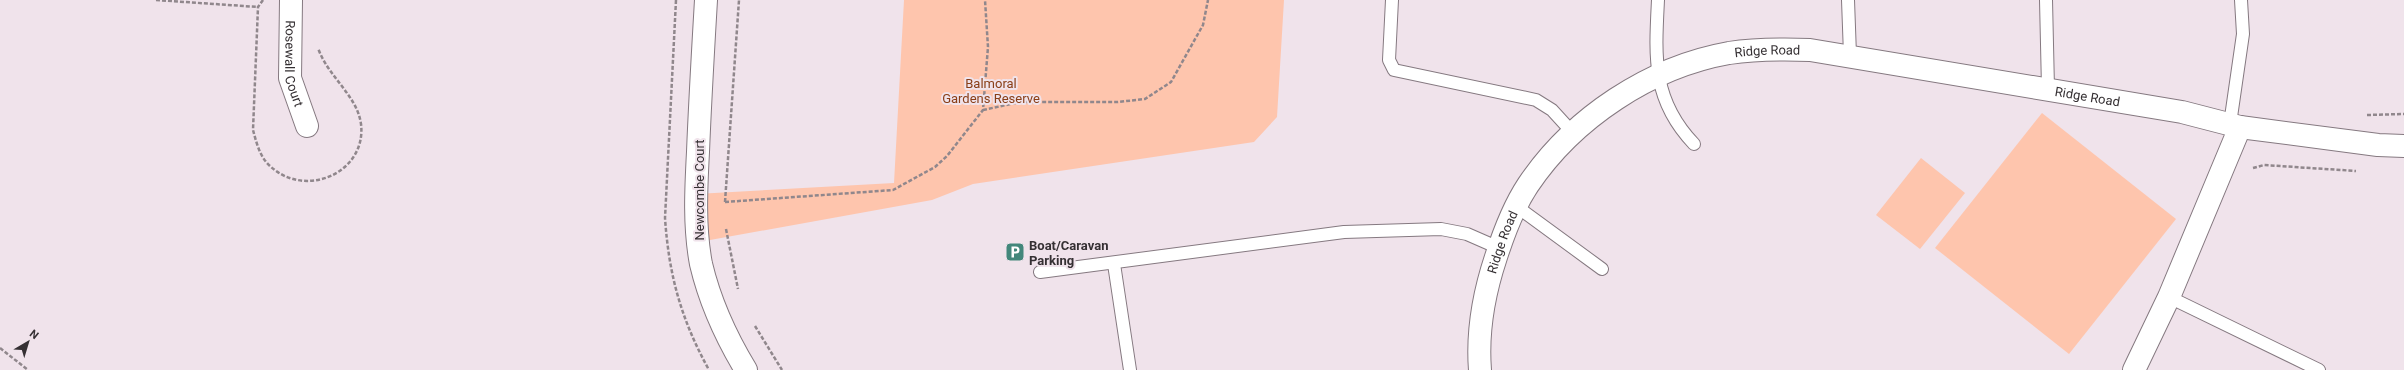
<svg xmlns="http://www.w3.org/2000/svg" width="2404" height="370" font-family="Roboto,sans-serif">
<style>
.green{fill:#fec5ad}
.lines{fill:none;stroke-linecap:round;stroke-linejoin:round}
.lane-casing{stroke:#857980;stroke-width:14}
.street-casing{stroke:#857980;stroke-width:24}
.path{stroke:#90878c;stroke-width:2.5;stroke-dasharray:4 2;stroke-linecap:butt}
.lane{stroke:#fff;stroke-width:12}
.street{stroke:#fff;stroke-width:22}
.labels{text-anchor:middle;stroke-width:4;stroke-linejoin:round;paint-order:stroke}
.street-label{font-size:13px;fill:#353033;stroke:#f0e3eb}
.park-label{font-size:13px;fill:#893e17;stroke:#f0e3eb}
.poi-label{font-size:13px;font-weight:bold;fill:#353033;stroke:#f0e3eb;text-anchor:start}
</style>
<rect width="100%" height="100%" fill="#f0e3eb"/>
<g class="green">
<path d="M904,0H1284L1277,117L1254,142L973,184L932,200L699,242L696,194L894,183Z"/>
<path d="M2042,113L2176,219L2069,354L1935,248Z"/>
<path d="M1921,158L1965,193L1920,249L1876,215Z"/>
</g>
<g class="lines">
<g class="lane-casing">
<g id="lane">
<path d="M1392,0L1389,60L1394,70L1536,100L1552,110L1573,133"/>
<path d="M1658,0C1655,58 1652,100 1694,144"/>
<path d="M1848,0L1850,55"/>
<path d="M2046,0L2048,88"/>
<path d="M2230,124L2243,34L2241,0"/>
<path d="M1516,206L1602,269"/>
<path d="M1114,264L1130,370"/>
<path d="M1040,272L1344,232L1441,229L1467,234L1499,248"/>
<path d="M2169,297L2319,370"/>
</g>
</g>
<g class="street-casing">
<g id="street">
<path id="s1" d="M291,0L290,78L307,126"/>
<path d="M706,0C703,51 700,101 698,152C696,189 694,227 701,264C710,302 726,337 746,370"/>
<path id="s2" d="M1480,370C1477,332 1484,293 1496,257C1504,232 1514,206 1528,185C1573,118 1650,67 1729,53C1756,49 1783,49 1810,50L2182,112L2240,127L2378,145L2404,146"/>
<path d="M2134,370L2169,297L2240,127"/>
</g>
</g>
<g class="path">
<path d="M156,0L258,7"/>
<path d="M263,0L258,7L253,130C256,141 259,154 267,163C302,201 367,174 361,124C357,95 328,77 318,48"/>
<path d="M676,0L665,218C669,276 681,319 709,370"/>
<path d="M983,110L1020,102H1118L1145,99L1171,82L1203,25L1208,0"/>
<path d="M2367,115L2404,114"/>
<path d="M2253,168L2264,165L2356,171"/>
<path d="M725,202L893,190L935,167L947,156L983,110L988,47L985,0"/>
<path d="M725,202L739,0"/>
<path d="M726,229L738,289"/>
<path d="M755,326L782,370"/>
<path d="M0,348L28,370"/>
</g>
<use href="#lane" class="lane"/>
<use href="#street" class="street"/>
</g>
<defs>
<g id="parking-square" transform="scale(1)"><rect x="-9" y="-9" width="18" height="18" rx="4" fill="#43877b" stroke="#f0e3eb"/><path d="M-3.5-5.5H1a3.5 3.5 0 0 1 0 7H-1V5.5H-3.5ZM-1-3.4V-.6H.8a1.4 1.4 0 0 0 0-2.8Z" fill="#fff"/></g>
</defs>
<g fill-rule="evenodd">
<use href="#parking-square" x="1015" y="252"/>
</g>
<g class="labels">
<g class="street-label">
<text dy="5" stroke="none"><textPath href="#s2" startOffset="479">Ridge Road</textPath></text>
<text dy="5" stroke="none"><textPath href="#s1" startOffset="64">Rosewall Court</textPath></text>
<text dy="5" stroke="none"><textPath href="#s2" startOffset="803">Ridge Road</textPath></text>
<text transform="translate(699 190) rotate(-90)" y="5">Newcombe Court</text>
<text dy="5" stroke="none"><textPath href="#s2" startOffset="131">Ridge Road</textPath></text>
</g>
<g class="park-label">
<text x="991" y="88">Balmoral<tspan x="991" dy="15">Gardens Reserve</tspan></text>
</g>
<g class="poi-label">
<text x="1029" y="250">Boat/Caravan<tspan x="1029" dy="15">Parking</tspan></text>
</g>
</g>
<g transform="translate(28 342) rotate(38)" stroke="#f0e3eb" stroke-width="3" paint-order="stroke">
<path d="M0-3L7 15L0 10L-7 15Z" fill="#353033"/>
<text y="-6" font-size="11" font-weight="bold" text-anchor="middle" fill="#353033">N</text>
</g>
</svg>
